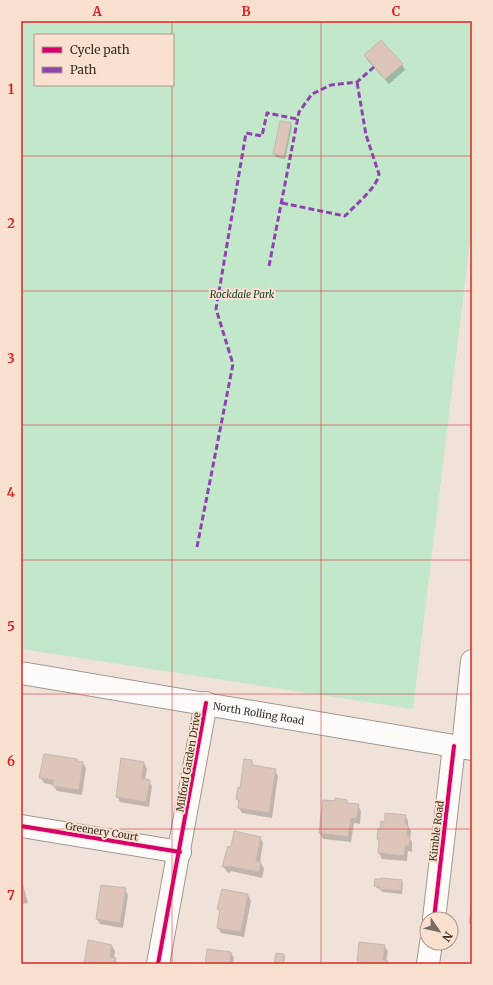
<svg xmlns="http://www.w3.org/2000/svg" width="493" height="985" font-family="Merriweather,serif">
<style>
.green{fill:#c2e7cb;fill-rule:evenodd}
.shadow{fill:#0003}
.building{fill:#ddc5b9;stroke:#c3b8b1}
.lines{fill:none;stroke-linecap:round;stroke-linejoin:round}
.minor-casing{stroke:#a29890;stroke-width:24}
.major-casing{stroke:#a29890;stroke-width:24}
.minor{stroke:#fdfbf9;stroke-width:22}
.major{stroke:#fdfbf9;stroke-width:22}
.quiet{stroke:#8e44ad;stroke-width:3;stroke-dasharray:6 3;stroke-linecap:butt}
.cycleway-casing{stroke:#fae1cf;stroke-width:6}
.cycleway{stroke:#d6006c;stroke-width:4}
.grid{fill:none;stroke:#d62828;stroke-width:1;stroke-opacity:0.55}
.labels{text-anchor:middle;stroke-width:4;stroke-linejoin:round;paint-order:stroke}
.park-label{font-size:10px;font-style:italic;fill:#15412c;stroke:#fae1cf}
.street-label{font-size:10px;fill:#372e27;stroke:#fae1cf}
.neatline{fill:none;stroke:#d62828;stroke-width:1.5}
.grid-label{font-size:13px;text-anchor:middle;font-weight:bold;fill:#d62828}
</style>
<rect width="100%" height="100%" fill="#f0e2d9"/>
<path class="green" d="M21,21H472V226L413,709L21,649ZM35,35H173V85H35Z"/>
<g class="shadow">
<path d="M365,55L402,64L405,70L389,84L368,61Z"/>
<path d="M291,124L292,127L285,159L276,157L274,154Z"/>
<path d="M77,760L78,762L83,763L86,768L82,795L57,791L53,785L44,783L41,778Z"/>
<path d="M251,761L255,767L275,770L278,776L272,818L242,813L239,808V803L237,799Z"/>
<path d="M144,763L147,769L145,780L149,781L152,786L149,807L120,802L117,796Z"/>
<path d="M324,801L336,803L346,801L348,804L358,805L361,811L360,824L354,823L351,842L323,839L320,833Z"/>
<path d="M405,815L408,821V826L411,831L410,839L412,842V852L408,851L407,861L382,859L379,853L380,842L378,839L386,823Z"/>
<path d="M260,837L263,843L260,862L264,868L262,878L231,871L230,873L227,872L223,866L232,848Z"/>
<path d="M21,877L28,903L21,904Z"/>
<path d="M401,881L403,883L402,894L382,892L380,889L377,888L375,886Z"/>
<path d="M125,889L128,895L123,928L100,924L97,919Z"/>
<path d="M222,891L248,895L251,901L244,937L221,933L218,928L220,912L218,909Z"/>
<path d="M112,946L115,951L114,959L118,964H85Z"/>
<path d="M384,946L388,951L386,962L388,964H358Z"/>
<path d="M231,953L234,958L233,964H206Z"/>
<path d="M283,955L285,957L284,964H275Z"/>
</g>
<g class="building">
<path d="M381,40L403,64L385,79L364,55Z"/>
<path d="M280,121L291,123L284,157L273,154Z"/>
<path d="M44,754L77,759V761L83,762L79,790L53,786V780L39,778Z"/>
<path d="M121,758L144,762L142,778L150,780L146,802L116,797Z"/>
<path d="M244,759L252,760V765L276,769L269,813L238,808L239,800L236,799L238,787L240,788Z"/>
<path d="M335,798L347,800V803L359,804L357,818H351L348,837L319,833L323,800L335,801Z"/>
<path d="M385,813L406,815L405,824L408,825L407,836H410L409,846H405L404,856L378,853L379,839H377L378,829H380L381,821L385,822Z"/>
<path d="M234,831L261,837L256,861L261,862L259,872L228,866L227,867H222L228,846L231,847Z"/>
<path d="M381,878L402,880L401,891L379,889L380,887L374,886L375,879H380Z"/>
<path d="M21,881L25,897L21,898Z"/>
<path d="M101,885L126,888L120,923L96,919Z"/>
<path d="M222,889L248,894L241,932L217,928L220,909H217Z"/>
<path d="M472,902V924L469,923Z"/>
<path d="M88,940L112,945L110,957L116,958L114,964H84Z"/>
<path d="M359,942L385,945L383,960L388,961V964H357Z"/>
<path d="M207,949L231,952L230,964H205Z"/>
<path d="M276,953L284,954L283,964H274Z"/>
</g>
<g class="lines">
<g class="minor-casing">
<g id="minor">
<path d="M463,747L472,661"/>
<path d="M21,826L180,852"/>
<path d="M434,919L454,746"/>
<path d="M158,964L206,703"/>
<path d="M428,964L431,943"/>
</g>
</g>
<g class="major-casing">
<g id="major">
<path id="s1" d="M21,673L472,749"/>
</g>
</g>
<use href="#minor" class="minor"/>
<use href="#major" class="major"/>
<g class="quiet">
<path d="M282,203L345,216C355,205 377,188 379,174L366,135L357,82"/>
<path d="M269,266L299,112L312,94L331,85L357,82L374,67"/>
<path d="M197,547L233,364L216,309L246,133L262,136L267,113L297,119"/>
</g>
<g class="cycleway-casing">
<g id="cycleway">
<path d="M21,826L180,852"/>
<path d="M434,919L454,746"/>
<path d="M158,964L206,703"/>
</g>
</g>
<use href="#cycleway" class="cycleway"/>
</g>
<path class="grid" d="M172,21V35M321,21V964M172,85V964M21,156H472M21,291H472M21,425H472M21,560H472M21,694H472M21,829H472"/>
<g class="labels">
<g class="park-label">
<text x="242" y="298">Rockdale Park</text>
</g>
<g class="street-label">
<text dy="4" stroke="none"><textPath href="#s1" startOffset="241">North Rolling Road</textPath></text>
<text transform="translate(188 762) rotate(-80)" y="4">Milford Garden Drive</text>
<text transform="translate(102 831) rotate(9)" y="4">Greenery Court</text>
<text transform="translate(436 831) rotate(-83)" y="4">Kimble Road</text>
</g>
</g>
<rect width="493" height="985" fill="none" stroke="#fae1cf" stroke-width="44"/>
<rect x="34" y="34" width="140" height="52" fill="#fae1cf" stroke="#ac998c"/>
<rect x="42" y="47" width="20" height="6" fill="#d6006c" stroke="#ac998c"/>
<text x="70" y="54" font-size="12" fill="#372e27">Cycle path</text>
<rect x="42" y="67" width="20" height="6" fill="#8e44ad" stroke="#ac998c"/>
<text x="70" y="74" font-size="12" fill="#372e27">Path</text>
<g transform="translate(439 931) rotate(124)"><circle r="19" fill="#fae1cf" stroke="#ac998c"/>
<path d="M0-3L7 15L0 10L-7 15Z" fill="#786d65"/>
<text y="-6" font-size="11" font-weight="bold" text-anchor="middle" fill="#372e27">N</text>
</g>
<rect x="22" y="22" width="449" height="941" class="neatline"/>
<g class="grid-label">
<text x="97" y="16">A</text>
<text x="246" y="16">B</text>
<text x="396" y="16">C</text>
<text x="11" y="94">1</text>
<text x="11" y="228">2</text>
<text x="11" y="363">3</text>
<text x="11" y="497">4</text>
<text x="11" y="631">5</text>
<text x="11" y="766">6</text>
<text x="11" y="900">7</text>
</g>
</svg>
